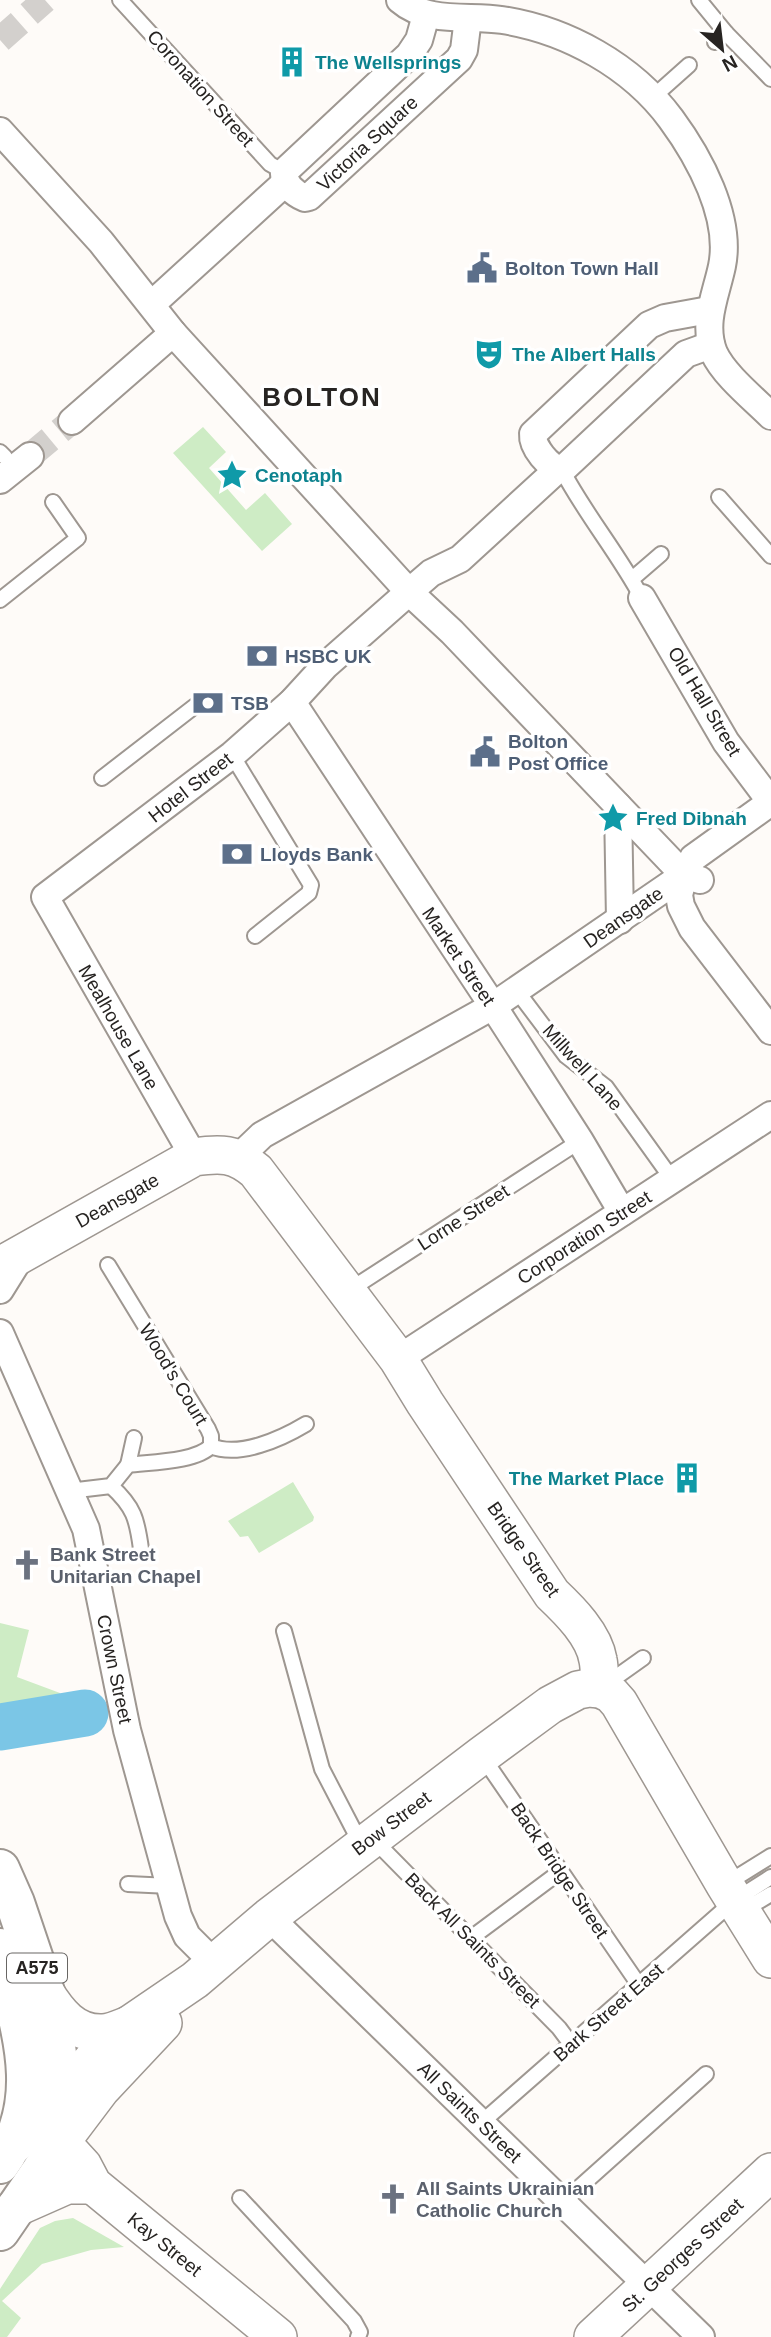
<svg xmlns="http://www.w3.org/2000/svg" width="771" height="2337" font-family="Helvetica,sans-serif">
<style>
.green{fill:#ceecc5}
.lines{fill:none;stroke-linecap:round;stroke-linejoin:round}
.river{stroke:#7bc6e6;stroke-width:47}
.street-tunnel{stroke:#d3d0cd;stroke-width:26;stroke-dasharray:26 13;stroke-linecap:butt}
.lane-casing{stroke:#9e9791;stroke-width:18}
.street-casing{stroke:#9e9791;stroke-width:30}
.secondary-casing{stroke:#9e9791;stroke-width:40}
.primary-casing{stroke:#9e9791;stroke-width:42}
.lane{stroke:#fff;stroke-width:14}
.street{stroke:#fff;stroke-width:26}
.secondary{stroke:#fff;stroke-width:37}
.primary{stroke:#fff;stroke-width:38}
.labels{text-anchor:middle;stroke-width:7;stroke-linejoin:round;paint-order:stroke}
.shield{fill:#fff;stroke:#686664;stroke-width:2}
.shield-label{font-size:18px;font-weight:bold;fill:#272422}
.culture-label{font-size:19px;font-weight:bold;fill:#0d838f;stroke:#fff;text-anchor:start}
.street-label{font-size:19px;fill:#272422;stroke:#fff}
.service-label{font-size:19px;font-weight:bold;fill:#4e5e75;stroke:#fff;text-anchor:start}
.worship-label{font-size:19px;font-weight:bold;fill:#5b616d;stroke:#fff;text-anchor:start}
.district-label{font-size:26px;font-weight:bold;letter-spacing:2px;fill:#272422;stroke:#fff}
</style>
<rect width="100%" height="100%" fill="#fefbf8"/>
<g class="green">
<path d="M203,427L226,452L209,468L246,510L265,493L292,524L262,551L173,453Z"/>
<path d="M293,1482L314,1517L313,1521L259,1553L248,1536L240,1537L228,1521Z"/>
<path d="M0,1623L29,1630L17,1677L60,1693L69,1723L0,1738Z"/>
<path d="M73,2218L124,2247L91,2250L42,2264L2,2301L21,2318L7,2337H0V2289L40,2228L55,2221Z"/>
</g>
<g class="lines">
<path class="river" d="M0,1727L85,1713"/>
<g class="street-tunnel">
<path d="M0,40L45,0"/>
<path d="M30,456L72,421"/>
</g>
<g class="lane-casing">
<g id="lane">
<path d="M120,0L270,164L284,172"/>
<path d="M699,0L726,33L771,79"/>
<path d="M715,42L726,33"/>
<path d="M652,98L689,65"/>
<path d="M0,452L5,457"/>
<path d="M562,470C585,514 618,553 642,598"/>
<path d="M719,497L771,556"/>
<path d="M632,579L661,554"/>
<path d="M0,600L78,538L53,502"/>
<path d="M232,755L311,885L309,893L255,936"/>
<path d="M102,778L195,706"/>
<path d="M517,991L566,1056L606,1087L672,1179"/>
<path d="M348,1291L580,1141"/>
<path d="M211,1446C239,1458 281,1439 306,1424"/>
<path d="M128,1465L134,1438"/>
<path d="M111,1486C134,1507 137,1519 141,1549"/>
<path d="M69,1491L111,1486L128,1465C150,1462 196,1462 211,1446V1436L208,1429L108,1265"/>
<path d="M284,1631L322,1769L362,1846"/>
<path d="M605,1685L643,1658"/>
<path d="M482,1756L639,1985"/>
<path d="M373,1839L559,2028L571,2044"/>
<path d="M128,1884L170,1886"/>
<path d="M726,1884L771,1856"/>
<path d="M742,1911L771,1894"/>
<path d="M471,1938L561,1871"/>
<path d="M481,2123L735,1900L771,1877"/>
<path d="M240,2198L354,2321L360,2332L358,2337"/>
<path d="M563,2202L706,2074"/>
</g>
</g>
<g class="street-casing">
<g id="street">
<path d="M400,0C428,24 468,15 502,20C567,30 632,66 671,119C699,157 732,217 722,266C716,295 702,323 714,353C724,375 754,399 771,416"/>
<path d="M426,15L419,40L409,55L284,172C283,184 295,194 305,198L309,197L459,59L464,50L468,18"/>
<path d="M0,131L101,242L173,333L409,592L452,632L684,875L700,880"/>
<path d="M152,304L286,182"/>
<path d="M709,310L665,318L649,325L533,434C532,447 549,468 562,470L686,354L711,345"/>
<path d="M72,421L173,333"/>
<path d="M0,480L30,456"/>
<path d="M642,598L726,742L771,802"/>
<path d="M292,702L493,1006L580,1141L622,1212"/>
<path d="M771,802L693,858L684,875L679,895L681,906L692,928L771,1031"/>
<path d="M618,806L620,920"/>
<path d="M194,1157L45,897L232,755L292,702L325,666L409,592L431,573L460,559L557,470"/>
<path d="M239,1157L262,1135L493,1006L684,875"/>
<path d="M0,1290L23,1253"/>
<path d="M0,1333L86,1529L127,1730L178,1916L187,1936L214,1963"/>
<path d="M398,1359L771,1115"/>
<path d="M269,1917L701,2337"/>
</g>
</g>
<g class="secondary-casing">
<g id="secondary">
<path d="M0,1266L194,1157C221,1153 235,1153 256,1171L398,1359L425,1403L552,1594C570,1611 594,1635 598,1660C600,1669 599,1680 600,1689"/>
<path d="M45,1992C58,2013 74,2034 102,2033C110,2033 121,2028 129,2025"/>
<path d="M46,2115L61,2142L83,2166L93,2185L278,2337"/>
<path d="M61,2142L101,2089L163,2023"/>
<path d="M14,2145L63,2095L94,2058L129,2025L195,1980L269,1917L482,1755L550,1705L578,1690L589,1688L600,1689L611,1694L619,1703L725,1885L771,1959"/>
<path d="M15,2208L67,2185H93"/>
<path d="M593,2337L771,2172"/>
</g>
</g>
<g class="primary-casing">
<g id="primary">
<path d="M0,1869L15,1903L45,1992L54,2033L63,2095L61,2142L0,2231"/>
<path d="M0,1948C17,2020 49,2096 0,2164"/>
</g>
</g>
<use href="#lane" class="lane"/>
<use href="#street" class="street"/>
<use href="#secondary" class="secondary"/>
<use href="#primary" class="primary"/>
</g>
<defs>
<g id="building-bare" transform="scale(2.415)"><path d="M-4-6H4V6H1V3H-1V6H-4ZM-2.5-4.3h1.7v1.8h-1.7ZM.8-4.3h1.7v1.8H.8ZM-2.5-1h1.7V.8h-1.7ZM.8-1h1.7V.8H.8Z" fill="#0f9aa8" stroke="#fff" stroke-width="2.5" paint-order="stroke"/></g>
<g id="civic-bare" transform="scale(2.415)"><path d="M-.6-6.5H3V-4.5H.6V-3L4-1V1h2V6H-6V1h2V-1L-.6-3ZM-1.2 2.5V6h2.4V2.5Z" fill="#5c6f8a" stroke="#fff" stroke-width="2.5" paint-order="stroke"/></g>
<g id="theatre-bare" transform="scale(2.415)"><path d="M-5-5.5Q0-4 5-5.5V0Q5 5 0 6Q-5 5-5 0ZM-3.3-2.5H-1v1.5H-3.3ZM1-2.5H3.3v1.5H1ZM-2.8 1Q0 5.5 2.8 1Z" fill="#0f9aa8" stroke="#fff" stroke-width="2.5" paint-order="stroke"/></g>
<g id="sight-bare" transform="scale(2.415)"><path d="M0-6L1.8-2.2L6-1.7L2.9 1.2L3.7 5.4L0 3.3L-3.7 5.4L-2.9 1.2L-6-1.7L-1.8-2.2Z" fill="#0f9aa8" stroke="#fff" stroke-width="2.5" paint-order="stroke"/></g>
<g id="bank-bare" transform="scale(2.415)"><path d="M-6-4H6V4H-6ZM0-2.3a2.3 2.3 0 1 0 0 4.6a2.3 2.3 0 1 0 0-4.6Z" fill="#5c6f8a" stroke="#fff" stroke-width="2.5" paint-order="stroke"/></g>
<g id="church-bare" transform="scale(2.415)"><path d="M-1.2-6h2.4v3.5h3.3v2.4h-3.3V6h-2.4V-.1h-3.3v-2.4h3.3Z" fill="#6b7280" stroke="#fff" stroke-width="2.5" paint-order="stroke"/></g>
</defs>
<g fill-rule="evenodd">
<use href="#building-bare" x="292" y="62"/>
<use href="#civic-bare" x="482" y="268"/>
<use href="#theatre-bare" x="489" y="354"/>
<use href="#sight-bare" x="232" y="475"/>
<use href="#bank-bare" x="262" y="656"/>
<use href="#bank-bare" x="208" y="703"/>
<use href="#civic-bare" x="485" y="752"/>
<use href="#sight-bare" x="613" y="818"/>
<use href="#bank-bare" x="237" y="854"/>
<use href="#building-bare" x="687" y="1478"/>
<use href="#church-bare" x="27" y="1565"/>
<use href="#church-bare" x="393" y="2199"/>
</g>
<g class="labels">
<rect class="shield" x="7" y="1953.5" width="60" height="29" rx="5"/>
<g class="shield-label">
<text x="37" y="1974">A575</text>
</g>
<g class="culture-label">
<text x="315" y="69">The Wellsprings</text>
<text x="512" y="361">The Albert Halls</text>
<text x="255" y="482">Cenotaph</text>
<text x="636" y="825">Fred Dibnah</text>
<text x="664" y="1485" text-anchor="end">The Market Place</text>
</g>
<g class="street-label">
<text transform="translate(201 88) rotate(48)" y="7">Coronation Street</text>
<text transform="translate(367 143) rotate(-43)" y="7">Victoria Square</text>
<text transform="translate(705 701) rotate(59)" y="7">Old Hall Street</text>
<text transform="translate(190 787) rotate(-38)" y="7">Hotel Street</text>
<text transform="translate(623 917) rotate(-35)" y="7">Deansgate</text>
<text transform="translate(459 956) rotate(56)" y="7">Market Street</text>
<text transform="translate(119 1027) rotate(60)" y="7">Mealhouse Lane</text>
<text transform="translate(583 1067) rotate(48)" y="7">Millwell Lane</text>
<text transform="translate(117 1200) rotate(-29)" y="7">Deansgate</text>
<text transform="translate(463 1217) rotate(-33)" y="7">Lorne Street</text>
<text transform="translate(584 1237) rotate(-33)" y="7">Corporation Street</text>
<text transform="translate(174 1374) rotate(59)" y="7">Wood's Court</text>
<text transform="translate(524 1549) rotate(55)" y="7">Bridge Street</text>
<text transform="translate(115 1669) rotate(78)" y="7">Crown Street</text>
<text transform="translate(391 1823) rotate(-37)" y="7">Bow Street</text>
<text transform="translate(560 1870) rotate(56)" y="7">Back Bridge Street</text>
<text transform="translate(473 1940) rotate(45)" y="7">Back All Saints Street</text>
<text transform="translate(608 2012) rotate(-41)" y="7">Bark Street East</text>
<text transform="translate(470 2112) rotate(44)" y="7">All Saints Street</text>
<text transform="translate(165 2244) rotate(39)" y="7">Kay Street</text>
<text transform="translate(682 2255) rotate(-43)" y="7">St. Georges Street</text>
</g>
<g class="service-label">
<text x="505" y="275">Bolton Town Hall</text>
<text x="285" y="663">HSBC UK</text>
<text x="231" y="710">TSB</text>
<text x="508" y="748">Bolton<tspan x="508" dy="22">Post Office</tspan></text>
<text x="260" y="861">Lloyds Bank</text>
</g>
<g class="worship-label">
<text x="50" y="1561">Bank Street<tspan x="50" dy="22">Unitarian Chapel</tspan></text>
<text x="416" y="2195">All Saints Ukrainian<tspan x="416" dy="22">Catholic Church</tspan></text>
</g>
<g class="district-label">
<text x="322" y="406">BOLTON</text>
</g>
</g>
<g transform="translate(722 49) rotate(152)" stroke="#ffffff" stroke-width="5" paint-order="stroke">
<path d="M0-5L12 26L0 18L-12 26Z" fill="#272422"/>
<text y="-10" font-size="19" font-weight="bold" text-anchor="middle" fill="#272422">N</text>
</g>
</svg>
